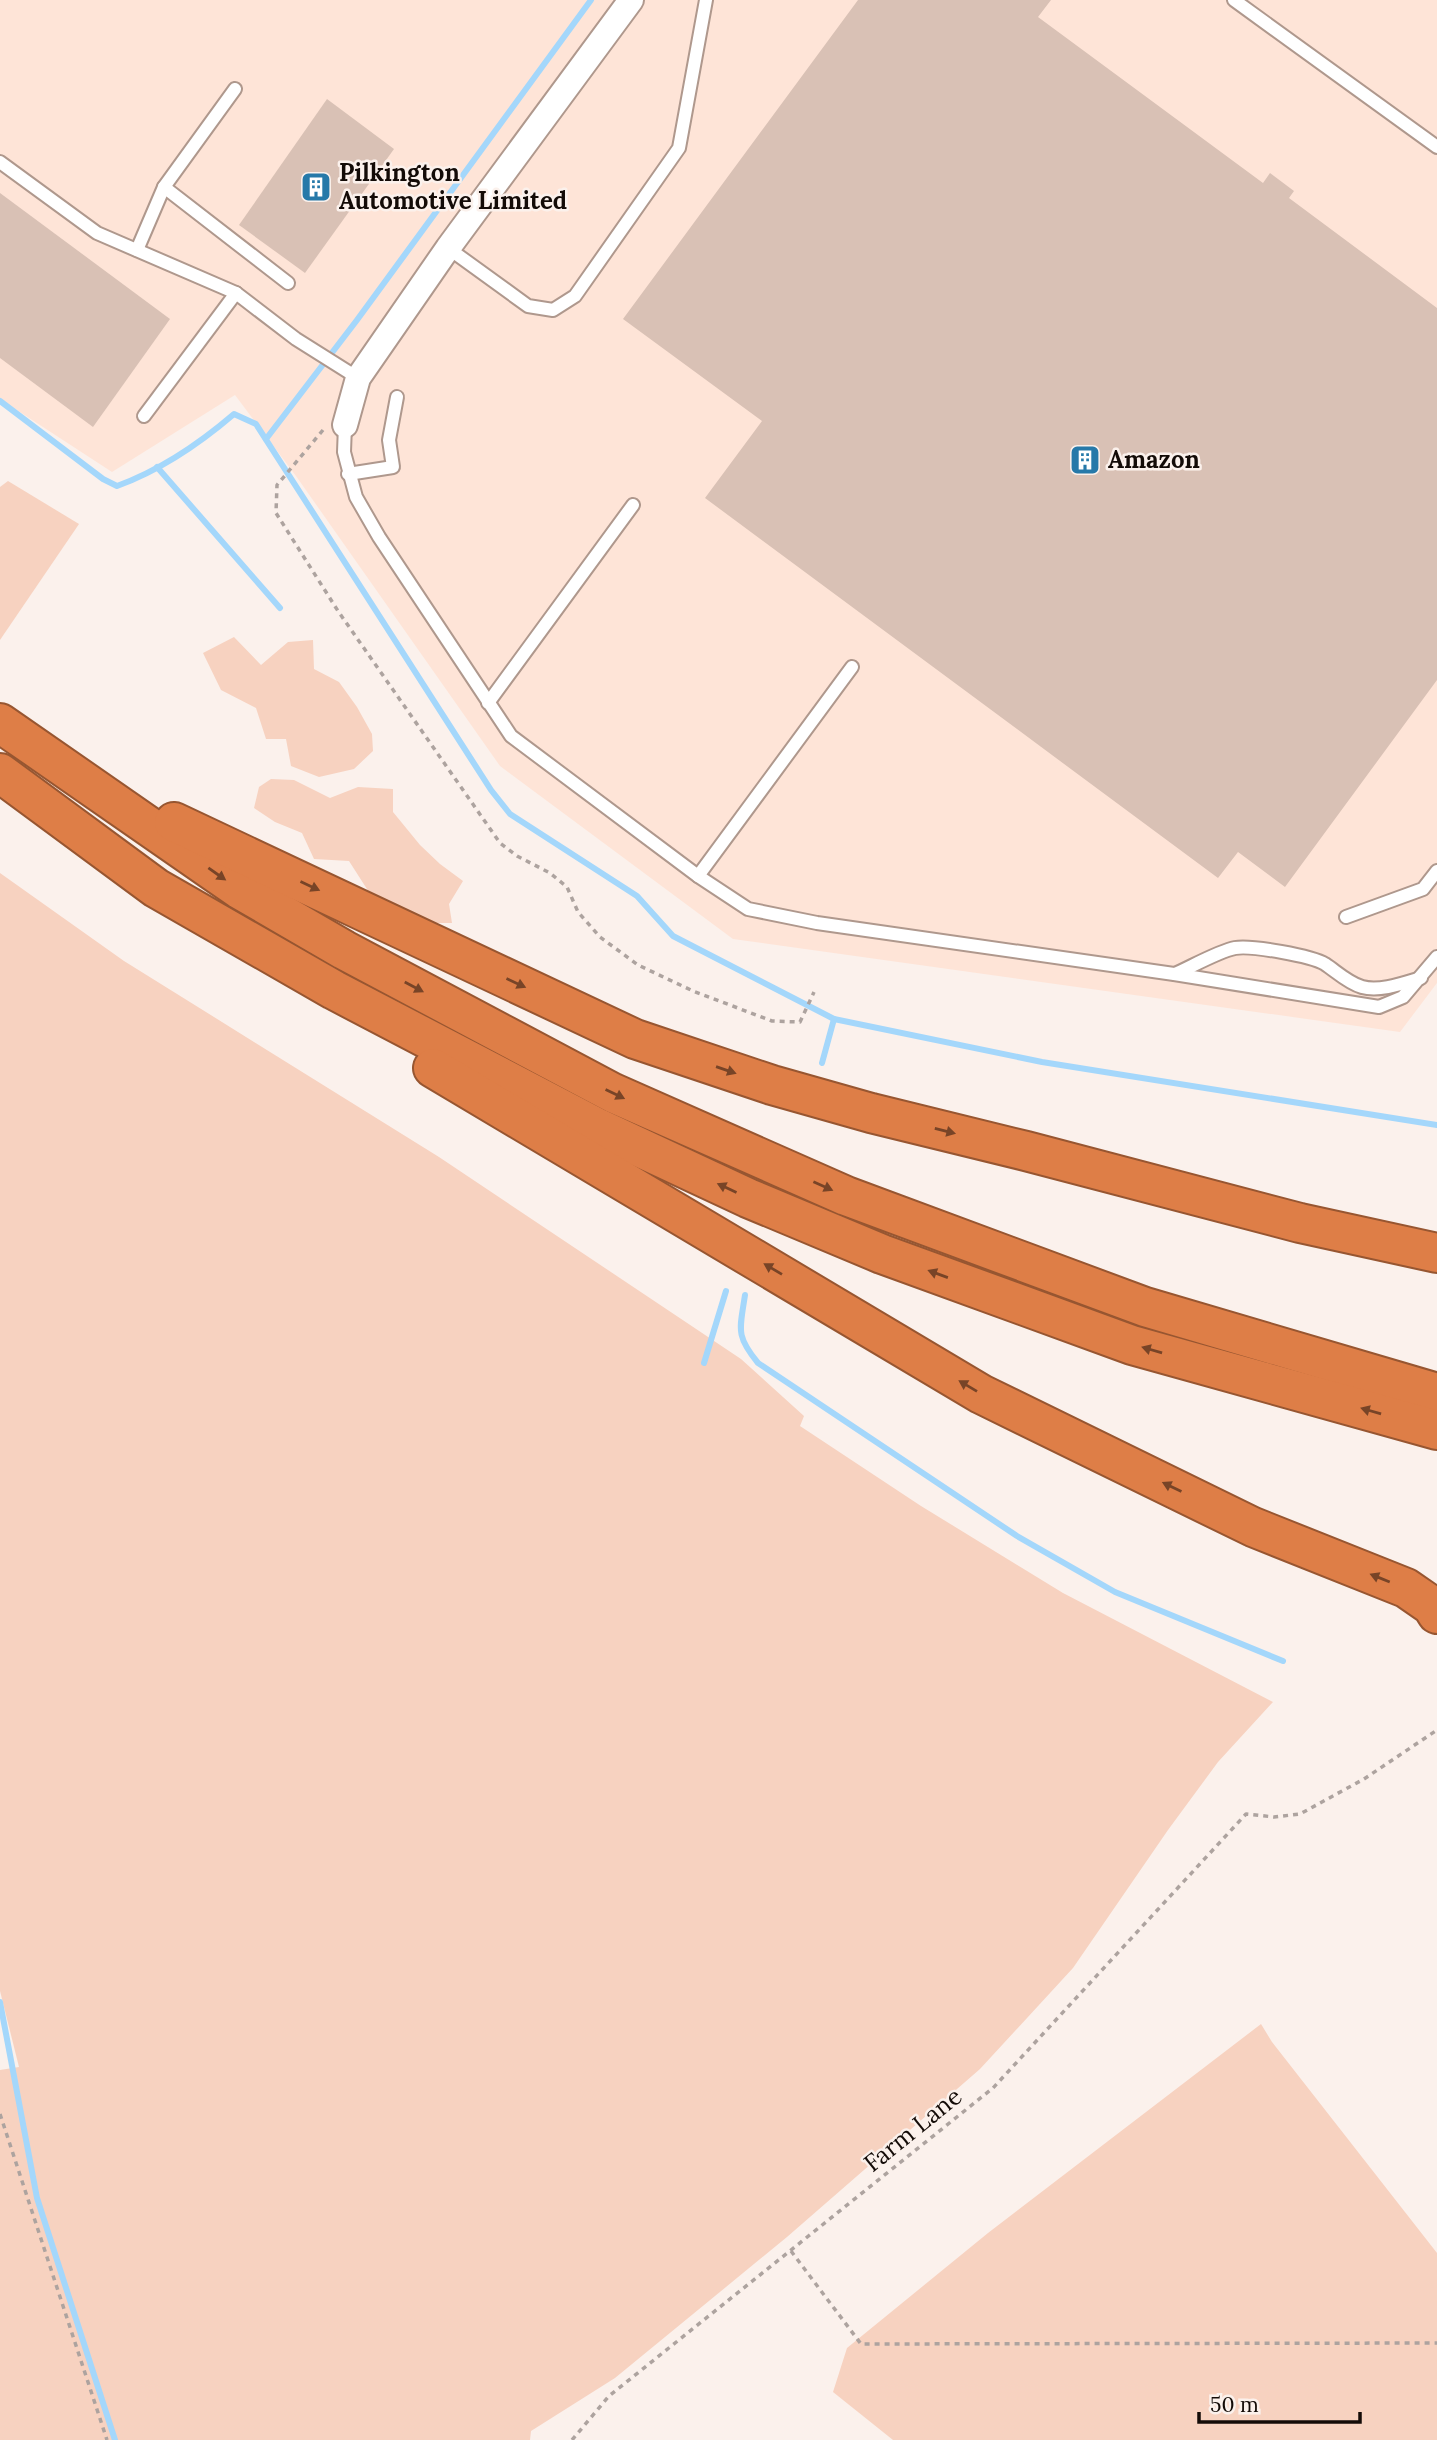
<svg xmlns="http://www.w3.org/2000/svg" width="1437" height="2440" font-family="Lora,serif">
<style>
.built{fill:#fee4d7}
.green{fill:#f7d2c0}
.lines{fill:none;stroke-linecap:round;stroke-linejoin:round}
.stream{stroke:#a4d7fb;stroke-width:6}
.building{fill:#d9c1b5}
.service-casing{stroke:#af988d;stroke-width:16}
.minor-casing{stroke:#af988d;stroke-width:28}
.motorway-casing{stroke:#975631;stroke-width:42}
.path{stroke:#ada39f;stroke-width:3.5;stroke-dasharray:5 5;stroke-linecap:butt}
.service{stroke:#fff;stroke-width:12}
.minor{stroke:#fff;stroke-width:24}
.motorway{stroke:#de7e47;stroke-width:38}
.oneway{fill:#784427}
.labels{text-anchor:middle;stroke-width:5;stroke-linejoin:round;paint-order:stroke}
.poi-label{font-size:24px;font-weight:bold;fill:#130b07;stroke:#fbf1ec;text-anchor:start}
.street-label{font-size:24px;fill:#130b07;stroke:#fbf1ec}
</style>
<rect width="100%" height="100%" fill="#fbf1ec"/>
<path class="built" d="M0,0H1437V983L1400,1032L733,939L500,766L296,476L235,395L112,472L0,399Z"/>
<g class="green">
<path d="M8,481L79,524L0,640V487Z"/>
<path d="M234,637L261,665L288,642L313,640L314,669L339,682L357,707L372,734L373,751L354,769L319,777L291,766L286,739H266L256,708L221,690L203,653Z"/>
<path d="M271,779L294,780L330,798L358,787L393,789V812L420,845L440,864L463,881L449,904L452,923H427L374,900L349,861L314,859L302,833L275,822L254,808L259,787Z"/>
<path d="M0,873L124,961L439,1157L741,1359L804,1416L800,1426L921,1506L1063,1593L1273,1702L1218,1762L1168,1830L1073,1968L980,2069L787,2237L615,2378L531,2431L530,2440H0V2070L19,2067L0,1991Z"/>
<path d="M1261,2024L1272,2042L1437,2253V2440H893L833,2392L847,2348L988,2233Z"/>
</g>
<g class="lines">
<g class="stream">
<path d="M0,401L103,479L117,486C161,470 199,444 234,414L256,424L491,790L510,814L637,896L673,936L834,1019L1042,1062L1437,1125"/>
<path d="M266,439L357,320L591,0"/>
<path d="M157,467L280,608"/>
<path d="M822,1063L834,1019"/>
<path d="M745,1295C740,1329 735,1335 758,1363L1017,1536L1115,1592L1283,1661"/>
<path d="M704,1363L726,1291"/>
<path d="M0,2002L37,2198L115,2440"/>
</g>
</g>
<g class="building">
<path d="M858,0H1051L1038,17L1263,183L1270,173L1294,191L1289,198L1437,308V680L1285,887L1238,852L1218,878L705,498L762,421L623,319Z"/>
<path d="M327,99L394,149L305,273L239,225Z"/>
<path d="M0,193L170,319L93,427L0,358Z"/>
</g>
<g class="lines">
<g class="service-casing">
<g id="service">
<path d="M1234,0L1437,147"/>
<path d="M0,162L97,233L236,293L296,339L358,378"/>
<path d="M164,187L288,283"/>
<path d="M448,248L528,306L553,310L575,296L679,148L706,0"/>
<path d="M137,250L164,187L235,89"/>
<path d="M144,416L236,293"/>
<path d="M345,425L344,452L356,497L379,537L511,736L698,876L748,909L817,923L1174,974L1379,1007L1403,997L1437,957"/>
<path d="M348,474L393,467L389,440L397,397"/>
<path d="M488,703L633,505"/>
<path d="M698,876L852,667"/>
<path d="M1346,917L1423,889L1437,871"/>
<path d="M1175,974C1191,967 1219,951 1235,948C1251,945 1312,956 1325,964C1337,972 1348,983 1362,987C1380,992 1404,983 1421,978"/>
</g>
</g>
<g class="minor-casing">
<path id="minor" d="M345,425L358,378L448,248L631,0"/>
</g>
<g class="motorway-casing">
<g id="motorway">
<path d="M0,723L239,889L344,950L613,1093L846,1196L1145,1307L1437,1393"/>
<path d="M0,773L156,888L334,990L598,1128L748,1198L882,1254L1132,1345L1437,1430"/>
<path d="M174,822L635,1039L772,1085L871,1113L1026,1151L1300,1223L1437,1253"/>
<path d="M433,1068L981,1394L1253,1527L1406,1588L1432,1606L1437,1614"/>
</g>
</g>
<g class="path">
<path d="M323,430L277,485L276,513L338,611L500,843L517,856L550,873L567,887L578,912L600,937L638,965L693,991L772,1021L800,1022L814,992"/>
<path d="M0,2114L107,2440"/>
<path d="M791,2251L861,2344L1437,2343"/>
<path d="M572,2440L609,2396L993,2088L1246,1814L1274,1817L1300,1814L1364,1779L1437,1730"/>
</g>
<use href="#service" class="service"/>
<use href="#minor" class="minor"/>
<use href="#motorway" class="motorway"/>
</g>
<defs><path id="oneway-solid" d="M-6-.8H1V-3.2L6.5 0L1 3.2V.8H-6Z" transform="scale(1.75)"/></defs>
<g class="oneway">
<use href="#oneway-solid" transform="translate(217 874) rotate(35)"/>
<use href="#oneway-solid" transform="translate(310 886) rotate(25)"/>
<use href="#oneway-solid" transform="translate(516 983) rotate(25)"/>
<use href="#oneway-solid" transform="translate(414 987) rotate(28)"/>
<use href="#oneway-solid" transform="translate(726 1070) rotate(19)"/>
<use href="#oneway-solid" transform="translate(615 1094) rotate(26)"/>
<use href="#oneway-solid" transform="translate(945 1131) rotate(14)"/>
<use href="#oneway-solid" transform="translate(823 1186) rotate(24)"/>
<use href="#oneway-solid" transform="translate(727 1188) rotate(-155)"/>
<use href="#oneway-solid" transform="translate(773 1269) rotate(-149)"/>
<use href="#oneway-solid" transform="translate(938 1274) rotate(-160)"/>
<use href="#oneway-solid" transform="translate(1152 1350) rotate(-164)"/>
<use href="#oneway-solid" transform="translate(968 1386) rotate(-149)"/>
<use href="#oneway-solid" transform="translate(1371 1411) rotate(-164)"/>
<use href="#oneway-solid" transform="translate(1172 1487) rotate(-154)"/>
<use href="#oneway-solid" transform="translate(1380 1578) rotate(-158)"/>
</g>
<defs>
<g id="building-square" transform="scale(1.575)"><rect x="-9" y="-9" width="18" height="18" rx="4" fill="#2679a9" stroke="#fbf1ec"/><path d="M-4-6H4V6H1V3H-1V6H-4ZM-2.5-4.3h1.7v1.8h-1.7ZM.8-4.3h1.7v1.8H.8ZM-2.5-1h1.7V.8h-1.7ZM.8-1h1.7V.8H.8Z" fill="#fff"/></g>
</defs>
<g fill-rule="evenodd">
<use href="#building-square" x="316" y="187"/>
<use href="#building-square" x="1085" y="460"/>
</g>
<g class="labels">
<g class="poi-label">
<text x="339" y="181">Pilkington<tspan x="339" dy="28">Automotive Limited</tspan></text>
<text x="1108" y="468">Amazon</text>
</g>
<g class="street-label">
<text transform="translate(913 2130) rotate(-39)" y="8">Farm Lane</text>
</g>
</g>
<path d="M1199 2412v10h161v-10" fill="none" stroke="#130b07" stroke-width="3.5"/>
<text x="1210" y="2412" font-size="21" fill="#130b07" stroke="#fbf1ec" stroke-width="5" paint-order="stroke">50 m</text>
</svg>
